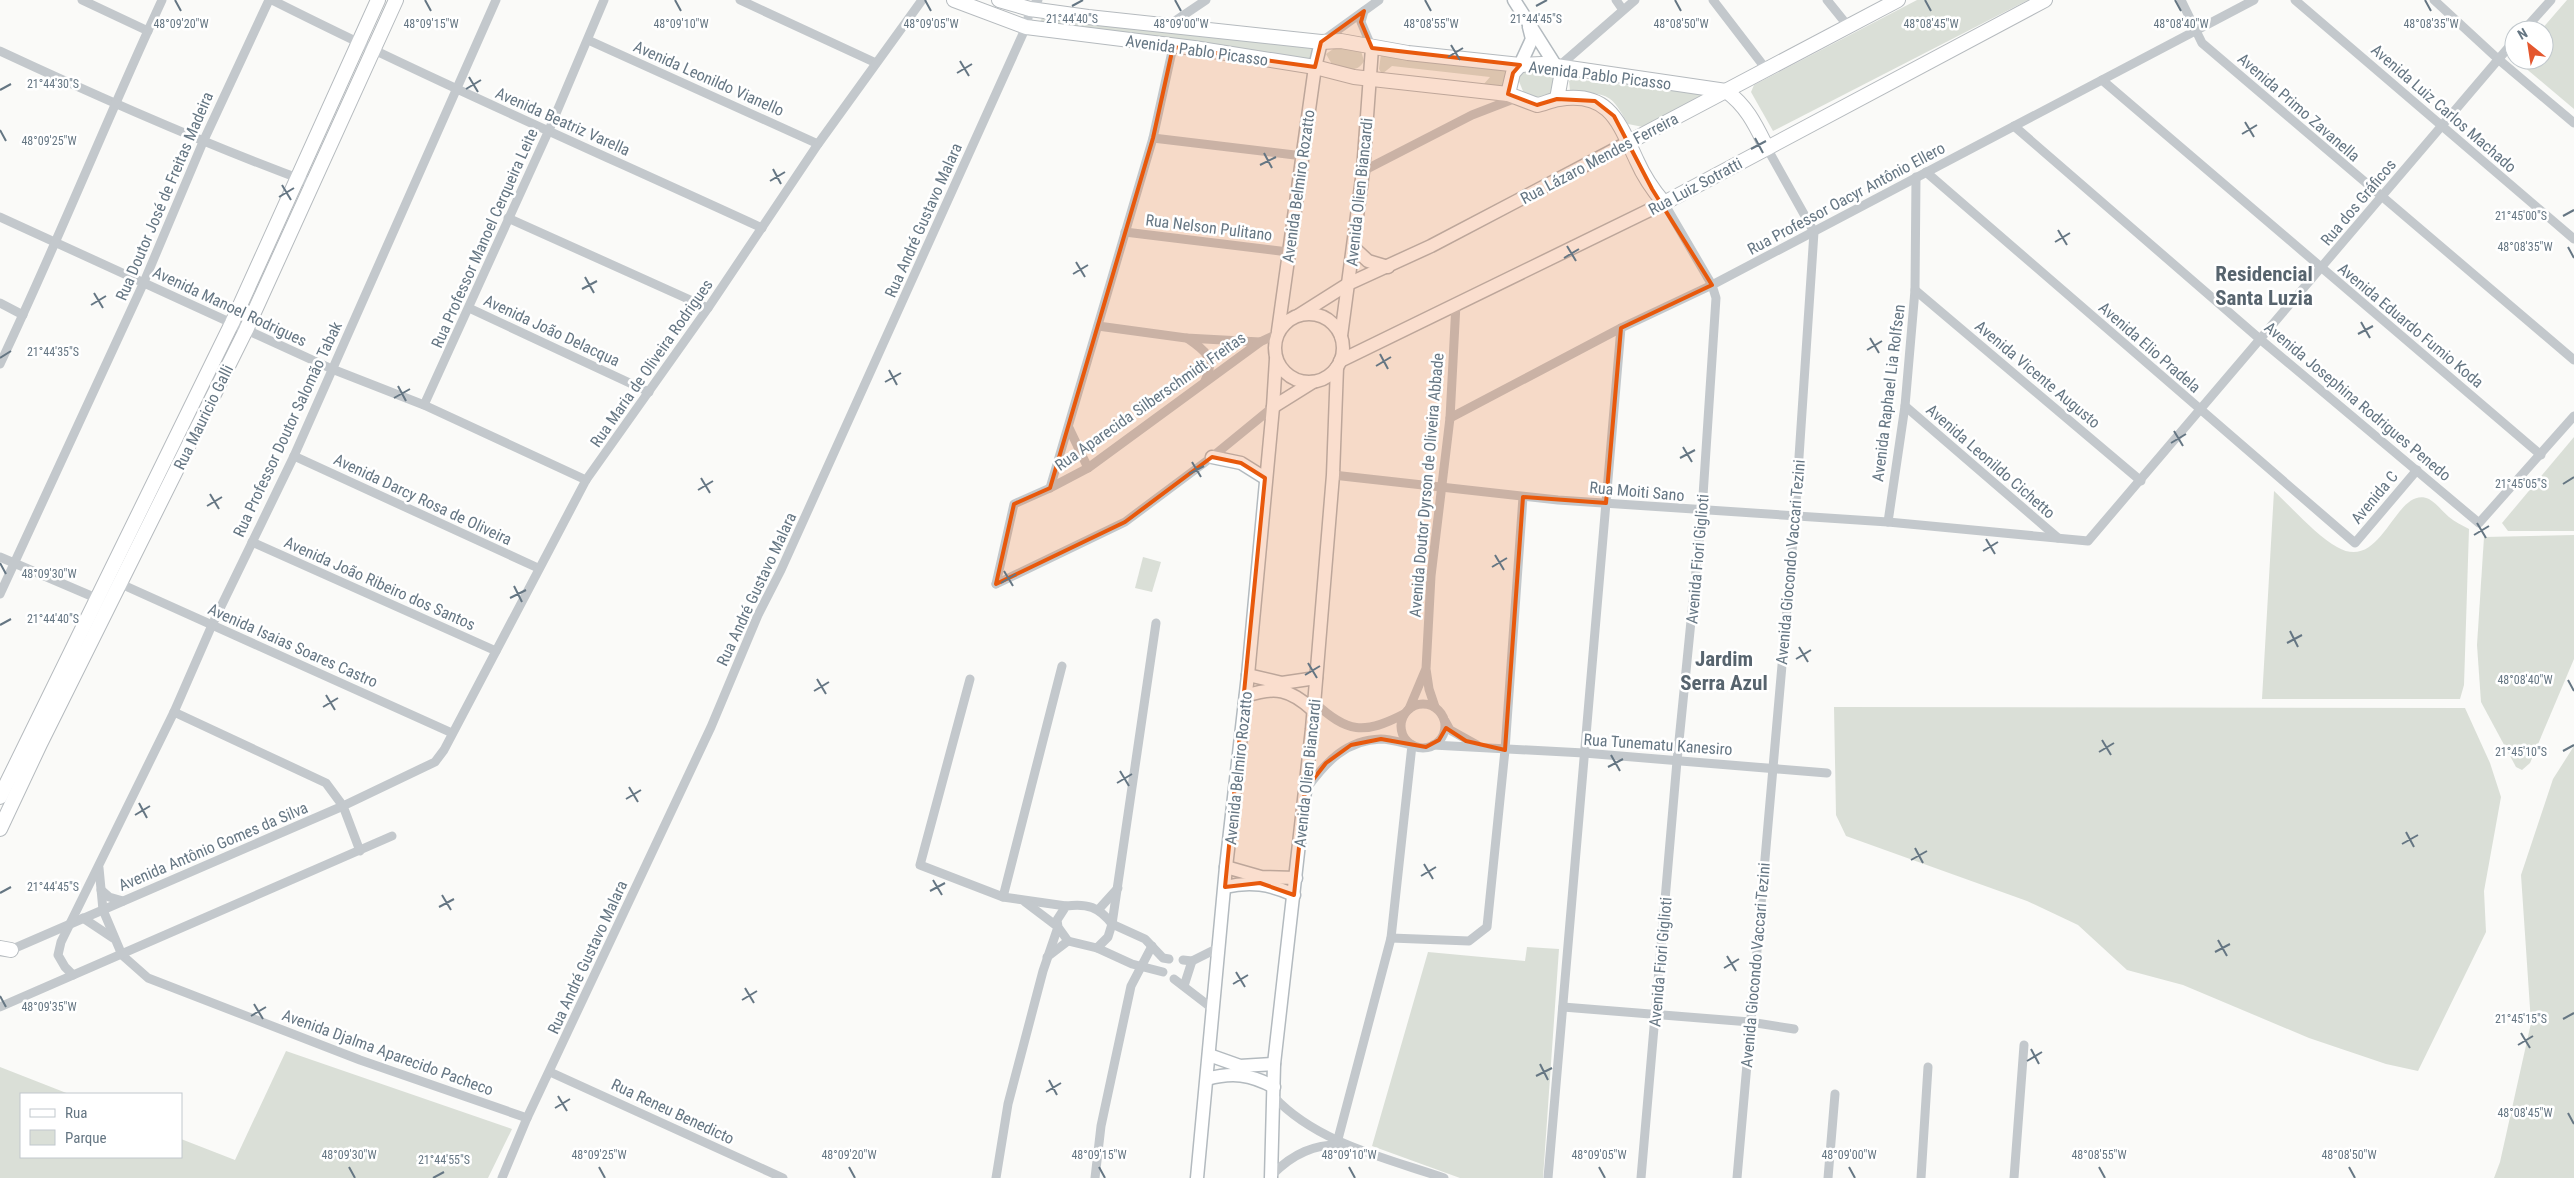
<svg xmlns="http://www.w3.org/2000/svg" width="2574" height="1178" font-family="'Roboto Condensed',sans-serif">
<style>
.green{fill:#dadfd7}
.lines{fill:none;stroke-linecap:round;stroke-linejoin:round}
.secondary-casing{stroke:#b3babf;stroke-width:15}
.primary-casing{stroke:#b5babe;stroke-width:16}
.street{stroke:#c3c8cc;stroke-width:9}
.secondary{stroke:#fff;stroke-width:12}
.primary{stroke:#fff;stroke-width:14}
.marked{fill:#e8590c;fill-opacity:0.2;stroke:#e8590c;stroke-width:4;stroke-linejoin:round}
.ticks{fill:none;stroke:#657683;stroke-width:2}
.labels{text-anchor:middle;stroke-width:5;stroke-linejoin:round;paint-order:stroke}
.street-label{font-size:16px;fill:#657683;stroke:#fff}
.district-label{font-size:21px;font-weight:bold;fill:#57646e;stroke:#fff}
.ticks-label{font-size:12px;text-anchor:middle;fill:#657683;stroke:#fff;stroke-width:5;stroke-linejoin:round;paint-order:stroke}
</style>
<rect width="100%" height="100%" fill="#fafaf8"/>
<g class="green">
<path d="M1917,0H2028L1773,131L1751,92L1754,85Z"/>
<path d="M2567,0H2574V109L2523,66L2522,60H2544V30H2541Z"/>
<path d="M1043,17L1316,48L1313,61L1039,23Z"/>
<path d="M1336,47H1348L1361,51L1364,61C1357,74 1345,69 1333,66L1326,54Z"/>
<path d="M1381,54L1406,60L1506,71L1504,88L1484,84L1490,77L1392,66L1382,74L1379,69Z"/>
<path d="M1528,69L1546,70L1557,83L1555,92L1544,100L1525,96L1518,79L1521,73Z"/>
<path d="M1573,79L1702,94V98L1643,127L1628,124C1609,89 1606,96 1570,91L1569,81Z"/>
<path d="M2574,437V531H2508L2502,523Z"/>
<path d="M2274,491C2291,507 2317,536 2337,547C2383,574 2395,484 2429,499C2436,503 2443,512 2449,517C2455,522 2462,525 2469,529L2464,685L2460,699H2262Z"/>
<path d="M2574,535V659L2530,763L2522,770L2516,767L2481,702L2477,645L2484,537Z"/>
<path d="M1143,557L1161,562L1152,592L1135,588Z"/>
<path d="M1834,707L2465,708L2490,763L2501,797L2484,891L2486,932L2418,1071L2386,1064L2309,1038L2183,985L2127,970L2078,925L2027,901L1846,836L1836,815Z"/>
<path d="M2574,746V1178H2494L2500,1162L2531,1023L2521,875L2553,779Z"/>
<path d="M1527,947L1559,949L1543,1178H1460L1372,1146L1428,952L1525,961Z"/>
<path d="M286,1051L512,1129L488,1178H0V1067L69,1094H21V1157H181V1139L235,1160Z"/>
</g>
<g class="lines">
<g class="secondary-casing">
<g id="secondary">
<path d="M1514,0L1557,68"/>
<path d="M1520,65L1532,39L1529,27"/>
<path d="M1354,248L1368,261L1388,267"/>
<circle cx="1309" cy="348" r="34"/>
<path d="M1299,315L1348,284L1431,246L1629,142"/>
<path d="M1278,331L1315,67L1321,42"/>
<path d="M1341,336L1363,171L1372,48"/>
<path d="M1340,361L1664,203"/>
<path d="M1273,407L1313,382"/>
<path d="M1212,457L1241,463L1265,478"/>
<path d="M1248,675L1282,683L1316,678"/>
<path d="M1246,696C1275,686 1290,689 1313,710"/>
<path d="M1226,867L1261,877L1296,878"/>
<path d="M1225,887C1250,881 1270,884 1294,895"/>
<path d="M1209,1055L1240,1066L1274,1064"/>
<path d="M1207,1079C1232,1072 1250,1074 1274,1087"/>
<path d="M1197,1178L1226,867L1248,675L1273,407L1276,359"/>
<path d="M1271,1178L1274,1064L1312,729L1333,475L1337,367"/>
</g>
</g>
<g class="primary-casing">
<g id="primary">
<path d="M954,0L1026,27L1194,48L1315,67L1354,77L1508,94L1537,105C1544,104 1551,100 1559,99C1610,91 1619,123 1637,161C1644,177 1653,190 1664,203L2045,0"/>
<path d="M999,0L1030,9L1088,17L1321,42L1341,41L1408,53L1520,65L1542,64L1726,91C1747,106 1756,126 1767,148"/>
<path d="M1557,68L1561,77L1557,99"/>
<path d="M1508,94L1513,73L1520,65"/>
<path d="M1629,142L1898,0"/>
<path d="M0,797L232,323L378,0"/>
<path d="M0,829L40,744L246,330L396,0"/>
<path d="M0,948L11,950"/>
</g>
</g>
<g class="street">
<path d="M82,0L148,31"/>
<path d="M272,0C433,81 599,153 762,228"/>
<path d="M740,0L876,63"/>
<path d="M1616,0L1623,10"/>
<path d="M1713,0L1766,69"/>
<path d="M1827,0L1848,26"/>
<path d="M2181,0L2202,43L2574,360"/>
<path d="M2295,0L2574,239"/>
<path d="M2434,0L2498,59L2574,123"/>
<path d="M1364,11L1361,22L1372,48"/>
<path d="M1169,25L1206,0"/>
<path d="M2524,30L2551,0"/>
<path d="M588,40L818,144"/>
<path d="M1321,42L1379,0"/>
<path d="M0,51C103,99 205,144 311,183"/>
<path d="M1557,68L1635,0"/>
<path d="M2102,80L2541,455"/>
<path d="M2014,126L2261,340L2479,523L2574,416"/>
<path d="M1153,138L1303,156"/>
<path d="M1363,171L1472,115L1516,98"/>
<path d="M1926,172L2355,543L2417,470"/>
<path d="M0,217L332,369L424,405L586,480"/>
<path d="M508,218L708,308"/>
<path d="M1125,232L1288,252"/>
<path d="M1915,290L2141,481"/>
<path d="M0,303L23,315"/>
<path d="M469,308L649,392"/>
<path d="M1098,326L1186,338L1260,342"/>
<path d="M1187,338C1206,351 1216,358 1205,381"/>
<path d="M0,364C57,244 106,121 162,0"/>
<path d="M424,405L549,130L604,0"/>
<path d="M1905,406L2058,538"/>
<path d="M1450,418L1621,328L1712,285L2254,0"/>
<path d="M1069,428L1088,468"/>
<path d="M294,456L538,568"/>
<path d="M1333,475L1558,500L1888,522L2088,541L2514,41"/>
<path d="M1050,488L1153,138L1173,47"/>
<path d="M1888,522L1905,406L1915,290L1916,177"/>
<path d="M252,542L496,651"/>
<path d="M0,557L96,598"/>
<path d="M121,584L452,733"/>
<path d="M996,584L1014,504L1050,488L1088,468L1260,342L1277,334"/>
<path d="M996,584L1125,522L1212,457L1273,407"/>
<path d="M0,594L144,282L203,142L269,0"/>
<path d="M1156,623L1112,924L1145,939L1163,958L1169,959"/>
<path d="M970,679L920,865L1003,897L1066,906"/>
<path d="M1314,702C1347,733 1364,735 1404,714"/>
<circle cx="1423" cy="726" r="22"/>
<path d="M1435,707L1429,689L1426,669L1431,576L1450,418L1456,304"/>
<path d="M1409,709L1425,671"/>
<path d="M174,712L326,783L343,806L360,851"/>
<path d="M1445,721L1450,730L1477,745"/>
<path d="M1433,745L1584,753L1827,773"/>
<path d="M1307,788C1326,762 1346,740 1381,739C1391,739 1402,743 1412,745L1391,938L1338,1139"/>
<path d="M99,868L103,910L122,955L148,978L360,1060L527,1118"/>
<path d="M101,890L109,897L123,901"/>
<path d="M1003,897L1062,666"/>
<path d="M1099,909L1118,888"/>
<path d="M83,918L113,938"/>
<path d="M1391,938L1469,941L1487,927L1505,750L1523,497"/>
<path d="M1097,948L1132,964L1163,972"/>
<path d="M8,951L343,806L435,762L444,750L586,480L708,308L818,144L922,0"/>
<path d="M1047,957L1068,941"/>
<path d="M1183,960L1192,961L1220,947"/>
<path d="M73,975L65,967L58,955L61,942L174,712L212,625L294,456L496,0"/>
<path d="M1174,979L1213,1009"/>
<path d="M1184,986L1192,961"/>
<path d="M0,1007L392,836"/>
<path d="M1563,1007L1750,1022L1794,1029"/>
<path d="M550,1072L783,1178"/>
<path d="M1274,1097C1317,1143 1386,1158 1444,1178"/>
<path d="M1271,1176C1292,1154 1315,1143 1346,1145"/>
<path d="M502,1178L527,1118L711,727L758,615L781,570L1026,27L1030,9L1038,0"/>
<path d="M996,1178L1008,1104L1043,971L1058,927L1057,920L1066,906C1087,903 1099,907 1112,924L1108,937L1097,948L1068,941L1058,927L1025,902"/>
<path d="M1095,1178L1101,1126L1131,986L1152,946"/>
<path d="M1548,1178L1621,328"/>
<path d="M1641,1178L1677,761L1702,511L1716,298L1712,285L1664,203"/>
<path d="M1737,1178L1795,517L1814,232L1767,148"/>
<path d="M1828,1178L1835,1094"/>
<path d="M1921,1178L1928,1067"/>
<path d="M2014,1178L2024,1045"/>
</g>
<use href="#secondary" class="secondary"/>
<use href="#primary" class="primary"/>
</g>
<path class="marked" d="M1364,11L1361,22L1372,48L1520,65L1513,73L1508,94L1537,105L1557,99L1595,101L1614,116L1652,189L1712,285L1621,328L1606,503L1523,497L1505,750L1466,741L1446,728L1439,740L1426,747L1381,739L1351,745L1326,763L1305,790L1294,895L1260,883L1225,887L1265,478L1241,463L1212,457L1125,522L996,584L1014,504L1050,488L1153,138L1173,47L1315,67L1321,42Z"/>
<path class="ticks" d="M175,0L181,11M425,0L431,11M675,0L681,11M925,0L931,11M1175,0L1181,11M1425,0L1431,11M1675,0L1681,11M1925,0L1931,11M2175,0L2181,11M2425,0L2431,11M1072,6L1083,0M1536,6L1547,0M1451,45L1460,60M1448,57L1463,48M960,61L969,76M957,73L972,64M469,77L478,92M466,89L481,80M0,90L11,84M2245,122L2254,137M0,130L6,141M2242,134L2257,125M1755,138L1763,153M1751,149L1766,141M1264,153L1272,168M1260,165L1276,157M773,169L781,184M770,181L785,172M282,185L291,200M279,197L294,188M2563,216L2574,210M2058,230L2067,245M2055,242L2070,233M1567,246L1576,261M2568,247L2574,258M1564,258L1579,249M1076,262L1085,277M1073,274L1088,265M585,277L594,293M582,289L597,281M94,293L103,308M91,305L106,296M2361,322L2370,338M2358,334L2373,326M1870,338L1879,353M1867,350L1882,341M1380,354L1388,369M0,358L11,351M1376,366L1391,357M889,370L897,385M885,382L901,373M398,386L406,401M394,398L410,389M2174,431L2183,446M2171,443L2186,434M1683,447L1692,462M1680,458L1695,450M1192,462L1201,477M1189,474L1204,466M701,478L710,493M2563,484L2574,477M698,490L713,481M210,494L219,509M207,506L222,497M2477,523L2486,538M2474,535L2489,526M1986,539L1995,554M1983,551L1998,542M1495,555L1504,570M0,563L6,574M1492,567L1507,558M1004,571L1013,586M1001,583L1016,574M514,586L522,602M510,598L526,590M0,625L11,619M2290,631L2298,647M2287,643L2302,635M1799,647L1808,662M1796,659L1811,650M1308,663L1317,678M1305,675L1320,666M817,679L826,694M2568,680L2574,691M814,691L829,682M326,695L335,710M323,707L338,698M2102,740L2111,755M2563,751L2574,745M2099,752L2114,743M1611,755L1620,771M1608,767L1623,759M1120,771L1129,786M1117,783L1132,774M629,787L638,802M626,799L641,790M139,803L147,818M135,815L150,806M2406,832L2414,847M2402,844L2418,835M1915,848L1923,863M1911,860L1927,851M1424,864L1433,879M1421,876L1436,867M933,880L942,895M930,891L945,883M0,893L11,887M442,895L451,910M439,907L454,899M2218,940L2227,956M2215,952L2230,944M1727,956L1736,971M1724,968L1739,959M1236,972L1245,987M1233,984L1248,975M745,988L754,1003M0,996L6,1007M742,1000L757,991M254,1004L263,1019M251,1016L266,1007M2563,1019L2574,1013M2521,1033L2530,1048M2518,1045L2533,1036M2031,1049L2039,1064M2027,1061L2042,1052M1540,1064L1548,1080M1536,1076L1552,1068M1049,1080L1057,1095M1046,1092L1061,1083M558,1096L567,1111M555,1108L570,1099M2568,1113L2574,1124M349,1167L355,1178M599,1167L605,1178M849,1167L855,1178M1099,1167L1105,1178M1349,1167L1355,1178M1599,1167L1605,1178M1849,1167L1855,1178M2099,1167L2105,1178M2349,1167L2355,1178M433,1178L444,1172"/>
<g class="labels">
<g class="street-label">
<text transform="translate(1197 50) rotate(8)" y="6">Avenida Pablo Picasso</text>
<text transform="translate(1600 75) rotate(7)" y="6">Avenida Pablo Picasso</text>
<text transform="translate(709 78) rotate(24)" y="6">Avenida Leonildo Vianello</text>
<text transform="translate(2299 107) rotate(41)" y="6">Avenida Primo Zavanella</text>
<text transform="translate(2444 108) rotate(41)" y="6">Avenida Luiz Carlos Machado</text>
<text transform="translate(563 121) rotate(24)" y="6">Avenida Beatriz Varella</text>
<text transform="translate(1599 158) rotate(-28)" y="6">Rua Lázaro Mendes Ferreira</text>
<text transform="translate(1298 186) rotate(-82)" y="6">Avenida Belmiro Rozatto</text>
<text transform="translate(1695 186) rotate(-28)" y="6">Rua Luiz Sotratti</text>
<text transform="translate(1359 192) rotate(-84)" y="6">Avenida Olien Biancardi</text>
<text transform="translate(164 196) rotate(-67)" y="6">Rua Doutor José de Freitas Madeira</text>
<text transform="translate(1846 198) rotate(-28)" y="6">Rua Professor Oacyr Antônio Ellero</text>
<text transform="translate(2358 202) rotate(-50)" y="6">Rua dos Gráficos</text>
<text transform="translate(923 220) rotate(-66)" y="6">Rua André Gustavo Malara</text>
<text transform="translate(1209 227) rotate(7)" y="6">Rua Nelson Pulitano</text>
<text transform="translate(484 238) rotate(-66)" y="6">Rua Professor Manoel Cerqueira Leite</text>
<text transform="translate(230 306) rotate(25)" y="6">Avenida Manoel Rodrigues</text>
<text transform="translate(2411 325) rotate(40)" y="6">Avenida Eduardo Fumio Koda</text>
<text transform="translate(552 330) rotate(25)" y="6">Avenida João Delacqua</text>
<text transform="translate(2150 347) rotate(41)" y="6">Avenida Elio Pradela</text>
<text transform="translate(651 363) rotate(-55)" y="6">Rua Maria de Oliveira Rodrigues</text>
<text transform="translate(2038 374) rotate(40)" y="6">Avenida Vicente Augusto</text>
<text transform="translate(1888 393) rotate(-83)" y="6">Avenida Raphael Lia Rolfsen</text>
<text transform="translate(1150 401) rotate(-35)" y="6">Rua Aparecida Silberschmidt Freitas</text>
<text transform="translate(2358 401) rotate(40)" y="6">Avenida Josephina Rodrigues Penedo</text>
<text transform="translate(203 417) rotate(-64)" y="6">Rua Mauricio Galli</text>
<text transform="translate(287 429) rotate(-65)" y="6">Rua Professor Doutor Salomão Tabak</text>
<text transform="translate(1991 461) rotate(41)" y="6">Avenida Leonildo Cichetto</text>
<text transform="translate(1426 485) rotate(-85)" y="6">Avenida Doutor Dyrson de Oliveira Abbade</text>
<text transform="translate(1637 491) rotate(5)" y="6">Rua Moiti Sano</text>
<text transform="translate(2374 497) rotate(-50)" y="6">Avenida C</text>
<text transform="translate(423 499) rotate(25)" y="6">Avenida Darcy Rosa de Oliveira</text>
<text transform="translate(1697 559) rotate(-85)" y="6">Avenida Fiori Giglioti</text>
<text transform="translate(1790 562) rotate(-85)" y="6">Avenida Giocondo Vaccari Tezini</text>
<text transform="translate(380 583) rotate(24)" y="6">Avenida João Ribeiro dos Santos</text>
<text transform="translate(756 589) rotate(-65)" y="6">Rua André Gustavo Malara</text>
<text transform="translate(293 645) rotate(24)" y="6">Avenida Isaias Soares Castro</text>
<text transform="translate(1658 744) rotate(4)" y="6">Rua Tunematu Kanesiro</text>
<text transform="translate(1238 768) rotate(-84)" y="6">Avenida Belmiro Rozatto</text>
<text transform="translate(1307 773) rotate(-84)" y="6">Avenida Olien Biancardi</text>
<text transform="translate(213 846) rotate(-23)" y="6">Avenida Antônio Gomes da Silva</text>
<text transform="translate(587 957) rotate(-65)" y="6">Rua André Gustavo Malara</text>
<text transform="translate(1660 962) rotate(-85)" y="6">Avenida Fiori Giglioti</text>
<text transform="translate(1755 965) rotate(-85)" y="6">Avenida Giocondo Vaccari Tezini</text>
<text transform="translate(388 1052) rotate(20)" y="6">Avenida Djalma Aparecido Pacheco</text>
<text transform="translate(673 1111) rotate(25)" y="6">Rua Reneu Benedicto</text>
</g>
<g class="district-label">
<text x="2264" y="281">Residencial<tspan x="2264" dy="24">Santa Luzia</tspan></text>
<text x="1724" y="666">Jardim<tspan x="1724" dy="24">Serra Azul</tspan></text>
</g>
</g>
<g class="ticks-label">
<text x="1072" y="23">21°44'40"S</text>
<text x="1536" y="23">21°44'45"S</text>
<text x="181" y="28">48°09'20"W</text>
<text x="431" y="28">48°09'15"W</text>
<text x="681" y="28">48°09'10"W</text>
<text x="1181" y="28">48°09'00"W</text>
<text x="1431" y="28">48°08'55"W</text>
<text x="1681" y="28">48°08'50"W</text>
<text x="1931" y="28">48°08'45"W</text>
<text x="2181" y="28">48°08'40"W</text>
<text x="2431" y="28">48°08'35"W</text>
<text x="931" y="28">48°09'05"W</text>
<text x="53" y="88">21°44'30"S</text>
<text x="49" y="145">48°09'25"W</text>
<text x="2521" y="220">21°45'00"S</text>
<text x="2525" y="251">48°08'35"W</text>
<text x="53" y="356">21°44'35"S</text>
<text x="2521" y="488">21°45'05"S</text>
<text x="49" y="578">48°09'30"W</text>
<text x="53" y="623">21°44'40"S</text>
<text x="2525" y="684">48°08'40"W</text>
<text x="2521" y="756">21°45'10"S</text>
<text x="53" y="891">21°44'45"S</text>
<text x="49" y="1011">48°09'35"W</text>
<text x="2521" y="1023">21°45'15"S</text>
<text x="2525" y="1117">48°08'45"W</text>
<text x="349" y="1159">48°09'30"W</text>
<text x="599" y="1159">48°09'25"W</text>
<text x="849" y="1159">48°09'20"W</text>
<text x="1099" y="1159">48°09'15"W</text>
<text x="1349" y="1159">48°09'10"W</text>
<text x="1599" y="1159">48°09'05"W</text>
<text x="1849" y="1159">48°09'00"W</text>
<text x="2099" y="1159">48°08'55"W</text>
<text x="2349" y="1159">48°08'50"W</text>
<text x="444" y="1164">21°44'55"S</text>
</g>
<rect x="20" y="1093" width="162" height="65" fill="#ffffff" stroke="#c1c8cd"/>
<rect x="30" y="1109" width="25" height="8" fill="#ffffff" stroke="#c1c8cd"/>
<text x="65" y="1118" font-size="15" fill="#657683">Rua</text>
<rect x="30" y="1130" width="25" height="15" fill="#dadfd7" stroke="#c1c8cd"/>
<text x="65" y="1143" font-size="15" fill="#657683">Parque</text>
<g transform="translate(2529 45) rotate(330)"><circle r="24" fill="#ffffff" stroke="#c1c8cd"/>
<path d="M0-4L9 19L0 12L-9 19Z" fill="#e4572e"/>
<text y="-8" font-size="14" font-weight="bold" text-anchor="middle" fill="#657683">N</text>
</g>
</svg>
